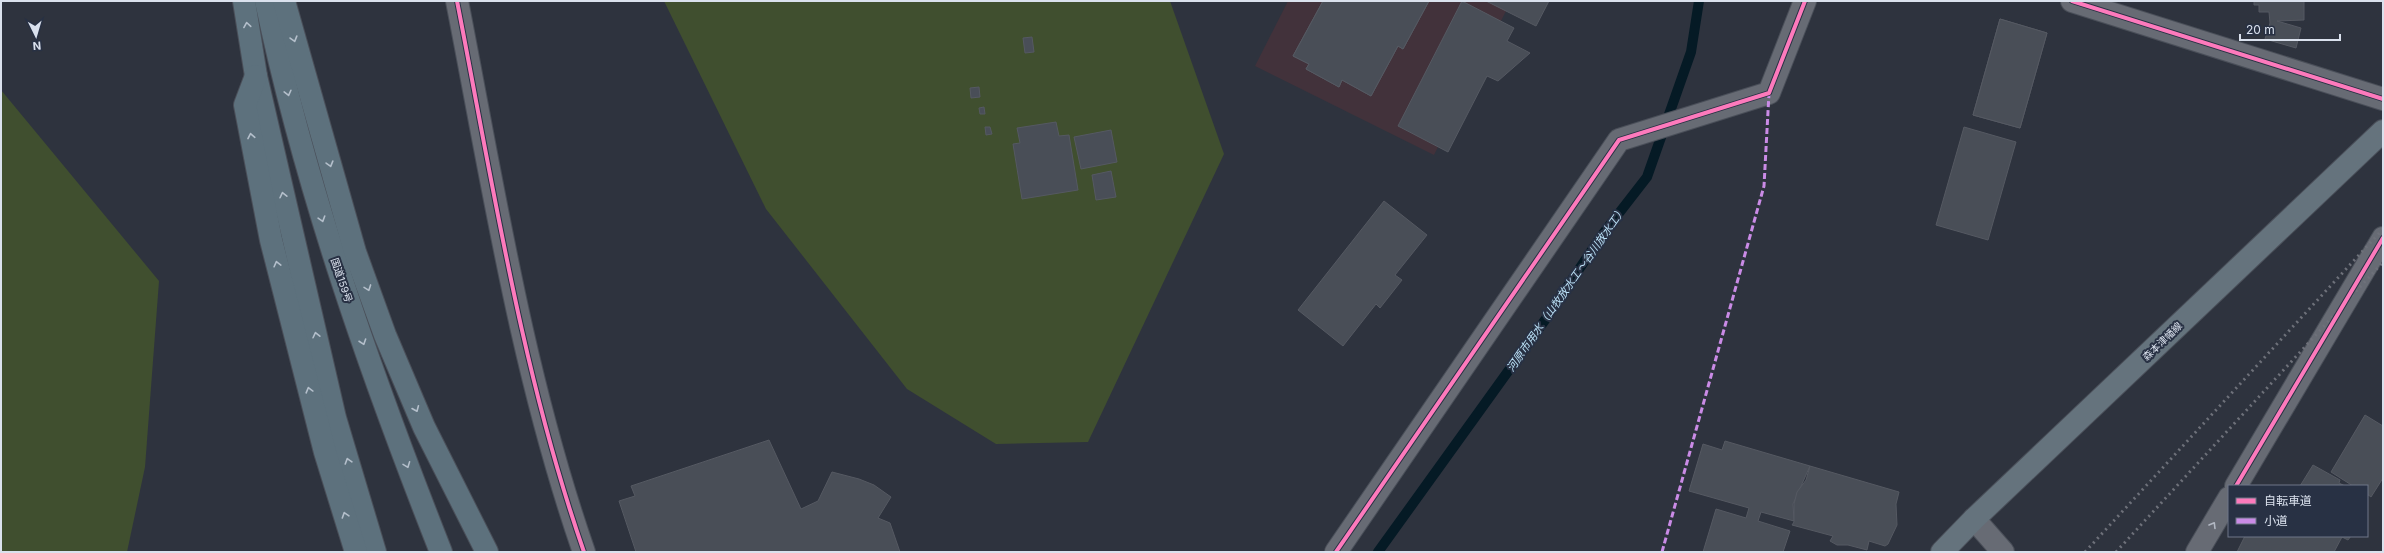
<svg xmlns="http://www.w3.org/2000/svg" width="2384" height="553" font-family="Inter,'Noto Sans JP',sans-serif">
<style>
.medical{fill:#42323b}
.green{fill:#404f2f}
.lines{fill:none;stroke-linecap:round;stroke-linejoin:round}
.stream{stroke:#051a25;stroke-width:10}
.building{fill:#494e57;stroke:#555962}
.minor-casing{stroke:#4a4f59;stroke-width:24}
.major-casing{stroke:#4a4f59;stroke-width:24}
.highway-casing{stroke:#4a4f59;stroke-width:24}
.minor{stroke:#676b74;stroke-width:22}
.major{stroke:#65737d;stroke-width:22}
.highway{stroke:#5d717d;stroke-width:22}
.rail{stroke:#6e717a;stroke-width:3;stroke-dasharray:2 4;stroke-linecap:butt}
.quiet{stroke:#ca8be6;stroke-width:3;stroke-dasharray:6 3;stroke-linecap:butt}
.cycleway-casing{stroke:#283144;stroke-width:6}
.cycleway{stroke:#fd7abc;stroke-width:4}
.oneway{stroke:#b4bfcb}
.oneway2{stroke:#b2b8c3}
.labels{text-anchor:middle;stroke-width:4;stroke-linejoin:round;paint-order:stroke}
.street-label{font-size:10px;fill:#dae1ed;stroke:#283144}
.water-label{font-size:11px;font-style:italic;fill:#bbe1f7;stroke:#283144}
</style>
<rect width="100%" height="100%" fill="#2e333e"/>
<path class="medical" d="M1288,1H1511L1434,155L1255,66Z"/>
<g class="green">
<path d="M664,1H1170L1224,154L1088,442L996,444L907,389L766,209Z"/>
<path d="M1,90L159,281L145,467L127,552H1Z"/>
</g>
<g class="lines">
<path class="stream" d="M1378,552L1545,320L1602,235L1647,177L1691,52L1699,1"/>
</g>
<g class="building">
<path d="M1323,1H1429L1403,49L1398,46L1371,96L1342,80L1339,87L1306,69L1309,64L1293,56Z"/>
<path d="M1323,1H1429L1403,49L1398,46L1371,96L1342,80L1339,87L1306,69L1309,64L1293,56Z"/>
<path d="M1462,1L1514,28L1507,41L1530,53L1498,81L1487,76L1448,152L1398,126Z"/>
<path d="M1486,1H1549L1536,26Z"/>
<path d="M2254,1H2304V20L2277,21L2301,28L2296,48L2265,39L2270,23L2269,12H2259V5H2254Z"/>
<path d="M2000,19L2047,33L2020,128L1973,115Z"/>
<path d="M2000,19L2047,33L2020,128L1973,115Z"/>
<path d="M1032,37L1034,52L1025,53L1023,38Z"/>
<path d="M979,87L980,97L971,98L970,88Z"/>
<path d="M984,107L985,114H980L979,108Z"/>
<path d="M1056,122L1059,136L1069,135L1078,190L1022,199L1013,144L1020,143L1017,128Z"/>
<path d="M985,127H990L992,134L986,135Z"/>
<path d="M1964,127L2016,142L1988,240L1936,225Z"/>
<path d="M1111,130L1117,162L1081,169L1074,137Z"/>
<path d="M1111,171L1116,197L1096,200L1092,175Z"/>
<path d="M1384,201L1427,235L1395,275L1402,280L1380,308L1376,304L1343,346L1298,310Z"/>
<path d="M2365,415L2383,426V478L2371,497L2367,494V486H2353L2331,472Z"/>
<path d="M769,440L801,509L818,501L832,472L859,479L874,485L891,497L878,518L890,523L900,552H636L619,501L635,496L631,486Z"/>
<path d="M1725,441L1810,466L1793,504L1794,521L1761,512L1758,521L1790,531L1783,552H1703L1716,509L1746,518L1749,508L1689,491L1703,444L1722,450Z"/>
<path d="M2313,465L2340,480L2339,483L2345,486H2300Z"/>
<path d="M1810,466L1899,492L1896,504L1897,525L1888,544L1885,546L1869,541L1867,550L1848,545H1837L1830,541L1833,536L1792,525L1794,522V504L1797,492L1806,480Z"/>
<path d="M2245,536H2351L2348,540L2342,537L2334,552H2237Z"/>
</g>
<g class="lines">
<g class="minor-casing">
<g id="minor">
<path d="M457,1C493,185 522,374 584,552"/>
<path d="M2072,1L2383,99"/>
<path d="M2236,486L2383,238"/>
<path d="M1974,519L2003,552"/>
<path d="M1336,552L1619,140L1769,93L1805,1"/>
<path d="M2197,552L2229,498"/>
</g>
</g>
<g class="major-casing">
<path id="major" d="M1942,552L1974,519L2383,131"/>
</g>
<g class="highway-casing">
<g id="highway">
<path d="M244,1L256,76L335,418L375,552"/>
<path d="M266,1C306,190 370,372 441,552"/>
<path d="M284,1L355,252L385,335L424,427L487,552"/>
<path d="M256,76L245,105L271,240L325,452L356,552"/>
</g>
</g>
<use href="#minor" class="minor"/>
<use href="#major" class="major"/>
<use href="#highway" class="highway"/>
<g class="rail">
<path d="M2085,552L2383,229"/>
<path d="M2116,552L2383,262"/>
</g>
<path class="quiet" d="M1662,552L1764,186L1769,93"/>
<g class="cycleway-casing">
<g id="cycleway">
<path d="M457,1C493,185 522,374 584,552"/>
<path d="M2072,1L2383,99"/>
<path d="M2236,486L2383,238"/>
<path d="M1336,552L1619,140L1769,93L1805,1"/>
</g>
</g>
<use href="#cycleway" class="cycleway"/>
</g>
<defs><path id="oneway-chevron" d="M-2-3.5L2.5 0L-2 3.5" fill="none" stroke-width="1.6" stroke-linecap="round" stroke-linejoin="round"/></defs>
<g class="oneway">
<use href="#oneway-chevron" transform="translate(247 25) rotate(-99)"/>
<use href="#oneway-chevron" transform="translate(294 39) rotate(74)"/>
<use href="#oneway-chevron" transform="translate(288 93) rotate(76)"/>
<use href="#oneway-chevron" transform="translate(251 136) rotate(-101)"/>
<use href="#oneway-chevron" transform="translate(330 164) rotate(74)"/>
<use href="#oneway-chevron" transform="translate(283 195) rotate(-103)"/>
<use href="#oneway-chevron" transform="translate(322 219) rotate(73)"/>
<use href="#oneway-chevron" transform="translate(277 264) rotate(-104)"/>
<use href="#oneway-chevron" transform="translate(368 288) rotate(70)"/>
<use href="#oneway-chevron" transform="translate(316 335) rotate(-103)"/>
<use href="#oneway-chevron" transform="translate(363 342) rotate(71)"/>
<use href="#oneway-chevron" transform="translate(309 390) rotate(-105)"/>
<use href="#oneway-chevron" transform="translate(416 409) rotate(67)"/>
<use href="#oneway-chevron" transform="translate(348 461) rotate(-107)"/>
<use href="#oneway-chevron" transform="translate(407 465) rotate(69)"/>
<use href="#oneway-chevron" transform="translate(345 515) rotate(-108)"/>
</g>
<use class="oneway2" href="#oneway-chevron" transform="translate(2213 525) rotate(-59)"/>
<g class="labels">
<g class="street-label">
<text transform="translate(342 280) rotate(71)" y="4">国道159号</text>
<text transform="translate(2162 341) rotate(-44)" y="4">森本津幡線</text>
</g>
<g class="water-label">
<text transform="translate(1566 289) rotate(-55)" y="4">河原市用水（山牧放水工～谷川放水工）</text>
</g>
</g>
<rect width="2384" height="553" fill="none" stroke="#dae1ed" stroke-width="4"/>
<rect x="2228" y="485" width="140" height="52" fill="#283144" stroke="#6f7788"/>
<rect x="2236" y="498" width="20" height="6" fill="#fd7abc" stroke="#6f7788"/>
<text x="2264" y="505" font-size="12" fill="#dae1ed">自転車道</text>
<rect x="2236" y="518" width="20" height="6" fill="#ca8be6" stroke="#6f7788"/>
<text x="2264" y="525" font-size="12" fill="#dae1ed">小道</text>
<g transform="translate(36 36) rotate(175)" stroke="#283144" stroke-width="3" paint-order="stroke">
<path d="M0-3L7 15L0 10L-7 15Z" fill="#dae1ed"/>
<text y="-6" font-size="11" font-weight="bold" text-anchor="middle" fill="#dae1ed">N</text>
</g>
<path d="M2240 34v6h100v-6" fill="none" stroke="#dae1ed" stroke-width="2"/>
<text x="2246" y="34" font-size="12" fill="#dae1ed" stroke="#283144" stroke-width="3" paint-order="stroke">20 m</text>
</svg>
